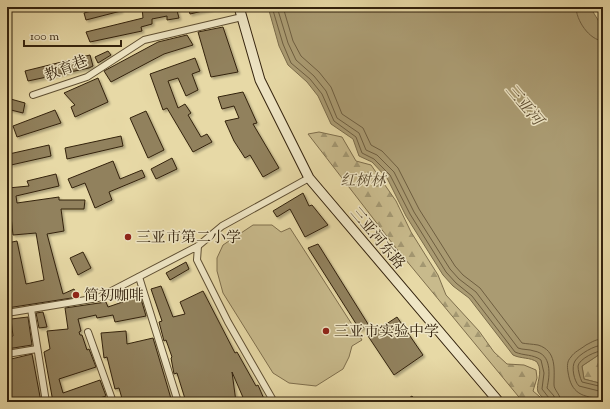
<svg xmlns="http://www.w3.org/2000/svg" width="610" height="409" font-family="'Sorts Mill Goudy','Noto Serif SC',serif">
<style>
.forest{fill:url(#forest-firs);stroke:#7e6e4c}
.pitch{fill:#c8ba8c;stroke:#7e6e4c}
.water{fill:#aa9b72;stroke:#7a6b4a}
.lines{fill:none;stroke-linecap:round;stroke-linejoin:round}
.shore{stroke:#6e5e40;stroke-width:1}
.building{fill:#91815d;stroke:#33220d;filter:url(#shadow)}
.street-casing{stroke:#605033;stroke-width:8}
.secondary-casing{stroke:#33220d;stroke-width:11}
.street{stroke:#efe6c5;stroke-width:6}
.secondary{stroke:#efe6c5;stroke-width:9}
.poi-dot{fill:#8f2418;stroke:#efe6c5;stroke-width:1.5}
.labels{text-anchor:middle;stroke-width:3;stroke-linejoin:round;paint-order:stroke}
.street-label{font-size:15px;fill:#33220d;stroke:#efe6c5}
.park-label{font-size:15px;font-style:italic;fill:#58482d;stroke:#efe6c5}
.poi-label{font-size:15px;fill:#33220d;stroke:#efe6c5;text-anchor:start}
.water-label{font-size:16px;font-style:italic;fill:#5d4c30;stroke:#efe6c5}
</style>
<defs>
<pattern id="forest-firs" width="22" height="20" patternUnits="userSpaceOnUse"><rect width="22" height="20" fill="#c8ba8c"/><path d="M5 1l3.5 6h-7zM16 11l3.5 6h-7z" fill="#a39771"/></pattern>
<filter id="shadow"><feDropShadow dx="2" dy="2" stdDeviation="1" flood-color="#0004"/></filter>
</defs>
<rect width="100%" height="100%" fill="#e7d9a6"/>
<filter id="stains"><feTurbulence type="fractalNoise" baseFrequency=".005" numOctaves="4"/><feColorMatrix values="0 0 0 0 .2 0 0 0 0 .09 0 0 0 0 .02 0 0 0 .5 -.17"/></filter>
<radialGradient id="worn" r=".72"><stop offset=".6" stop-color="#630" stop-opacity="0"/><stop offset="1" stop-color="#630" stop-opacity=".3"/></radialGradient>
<g class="forest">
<path d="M319,132L342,137L356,161L371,165L396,201L411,232L438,275L446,295L479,331L494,352L507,364L524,365L536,370L537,378L533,391L546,402H523L396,248L308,134Z"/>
<path d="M600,354L603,355V384L584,379L582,366Z"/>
</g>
<path class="pitch" d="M253,225H272L281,232L290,228L362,340L352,346L349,357L343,369L316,386L289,383L273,373L223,293L217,271V258L223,245Z"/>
<path class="water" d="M268,7H590L603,28V355L600,354L582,366L584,379L603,384V402H547C545,399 540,396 538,392C535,384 544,373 537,362C530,357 521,359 513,355L469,298L453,286L443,275L406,216L387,178L372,162L359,156L353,139L331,124L318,96L307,82L288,65L279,46Z"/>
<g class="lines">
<g class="shore">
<path d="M272,7L283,44L291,63L310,79L322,94L334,121L356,137L362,153L374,159L390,175L410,214L446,272L456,283L472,296L515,352C524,356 533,354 541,360L544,373L542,389L549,398L550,402"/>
<path d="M277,7L288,43L296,60L314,76L326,91L337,118L359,133L366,150L377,155L394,172L414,212L450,269L459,279L476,292L518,348C523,350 529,349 534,351C552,354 550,375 547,388L554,396L555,402"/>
<path d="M283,7L293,41L301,56L319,72L331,87L342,114L363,128L371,145L382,151L398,168L419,209L455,266L463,275L480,288L522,343C527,344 532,344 538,345C557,351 554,369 554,385C554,390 561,395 561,402"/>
<path d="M576,7C576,20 589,40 603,41"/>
<path d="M603,339C596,339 592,342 586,345C581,349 574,352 571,357C567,361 567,366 568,372C571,393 582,398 603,398"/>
<path d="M603,345C595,345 579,354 575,361C571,367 574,381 579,386L603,392"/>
<path d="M603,351C597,350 579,359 578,366C578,370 580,378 582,382L603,387"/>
</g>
</g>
<g class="building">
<path d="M106,7H120L121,11L86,20L84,13Z"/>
<path d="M142,7H149L151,10L176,7L179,18L167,20V16L152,19V24L141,27L142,31L90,42L86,32L143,18Z"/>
<path d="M188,7H211V9L190,14Z"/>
<path d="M223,27L238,72L211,77L198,32Z"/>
<path d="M187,35L193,45L164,54L111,82L104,71L158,42Z"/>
<path d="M108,51L111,55L98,63L95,57Z"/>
<path d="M90,55L93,66L89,68L28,81L25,71Z"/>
<path d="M195,58L200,71L192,74L198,90L186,96L178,78L168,81L178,108L185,104L191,113L188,115L201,137L207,134L212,142L193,152L167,108L163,110L150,74Z"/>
<path d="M98,78L108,102L75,117L71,107L75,105L64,93Z"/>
<path d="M243,92L257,123L253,124L279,168L263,177L250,155L245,158L234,141L225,121L239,118L234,106L222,109L218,97Z"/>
<path d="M7,98L25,103L23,113L7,109Z"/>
<path d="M55,110L61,123L17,137L13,126Z"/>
<path d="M146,111L164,150L148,158L130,118Z"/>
<path d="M121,136L123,146L67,159L65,148Z"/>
<path d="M49,145L51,156L11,165L9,154Z"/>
<path d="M172,158L177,169L156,179L151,169Z"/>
<path d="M113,161L120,179L142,170L145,177L109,192L112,200L95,208L85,183L72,188L68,179Z"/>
<path d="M56,174L59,186L16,196L17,203L59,197V200H85L84,209H61L64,231L47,234L63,294L74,289L78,297L7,308V243L17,241L26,284L44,280L36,233L13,235L8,188L29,186L27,181Z"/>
<path d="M303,193L309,206L312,205L328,225L305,237L290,209L277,217L273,211Z"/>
<path d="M318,244L368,324L360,330L308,248Z"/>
<path d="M83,252L91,268L78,275L70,258Z"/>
<path d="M186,262L189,269L170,280L166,273Z"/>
<path d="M161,286L173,317L185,314L180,302L203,291L235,353L237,352L256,386L258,385L264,399L258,402H245L232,372L236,402H186L177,373L174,374L171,358L172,357L166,340L164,341L159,322L162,321L151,289Z"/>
<path d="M139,292L146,316L115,322L113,315L97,318L96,315L78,319L81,331L79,332L80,335H82L87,350L89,349L96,367L59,379L63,393L100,380L106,396L87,402H53L44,352L50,349L47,331L68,329L65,308L106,302L108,307L134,298L132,294Z"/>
<path d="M43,312L47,327L39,328L36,313Z"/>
<path d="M28,317L32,345L7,349V337L13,336L11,319Z"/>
<path d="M397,317L423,355L394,375L368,336Z"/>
<path d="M126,331L127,344L153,338L172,402H123L119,388L115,389L107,357L104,358L101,333Z"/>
<path d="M32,354L41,402H7V360Z"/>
<path d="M412,396L416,402H403Z"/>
</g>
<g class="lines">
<g class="street-casing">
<g id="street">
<path d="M33,95L87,77L144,40L242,17"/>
<path d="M198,246L222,226L309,178"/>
<path d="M139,277L178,402"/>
<path d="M31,309L46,402"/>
<path d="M7,313L98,298L198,246L197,260L228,322L274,402"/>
<path d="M88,332L113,402"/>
<path d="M7,354L37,349"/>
</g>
</g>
<g class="secondary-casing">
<path id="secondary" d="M239,7L260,80L309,178L499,402"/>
</g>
<use href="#street" class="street"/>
<use href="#secondary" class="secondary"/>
</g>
<g class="poi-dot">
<circle cx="128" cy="237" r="4"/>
<circle cx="76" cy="295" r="4"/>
<circle cx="326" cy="331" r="4"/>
</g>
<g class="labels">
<g class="street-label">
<text transform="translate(66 68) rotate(-22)" y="5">教育巷</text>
<text transform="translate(378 238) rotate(50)" y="5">三亚河东路</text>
</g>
<g class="park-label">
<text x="363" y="185">红树林</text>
</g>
<g class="poi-label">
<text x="136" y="242">三亚市第二小学</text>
<text x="84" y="300">简初咖啡</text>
<text x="334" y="336">三亚市实验中学</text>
</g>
<g class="water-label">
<text transform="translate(525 104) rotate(50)" y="6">三亚河</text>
</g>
</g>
<rect width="610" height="409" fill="none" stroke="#e7d9a6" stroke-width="24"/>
<rect x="8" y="8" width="594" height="393" fill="none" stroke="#33220d" stroke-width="2"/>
<rect x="12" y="12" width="586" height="385" fill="none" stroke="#33220d"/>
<path d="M24 40v6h97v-6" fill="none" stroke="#33220d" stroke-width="2"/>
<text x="30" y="40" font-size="12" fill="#33220d" stroke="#efe6c5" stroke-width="3" paint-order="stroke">100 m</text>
<rect width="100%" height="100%" filter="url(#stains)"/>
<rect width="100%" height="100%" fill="url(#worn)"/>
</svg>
